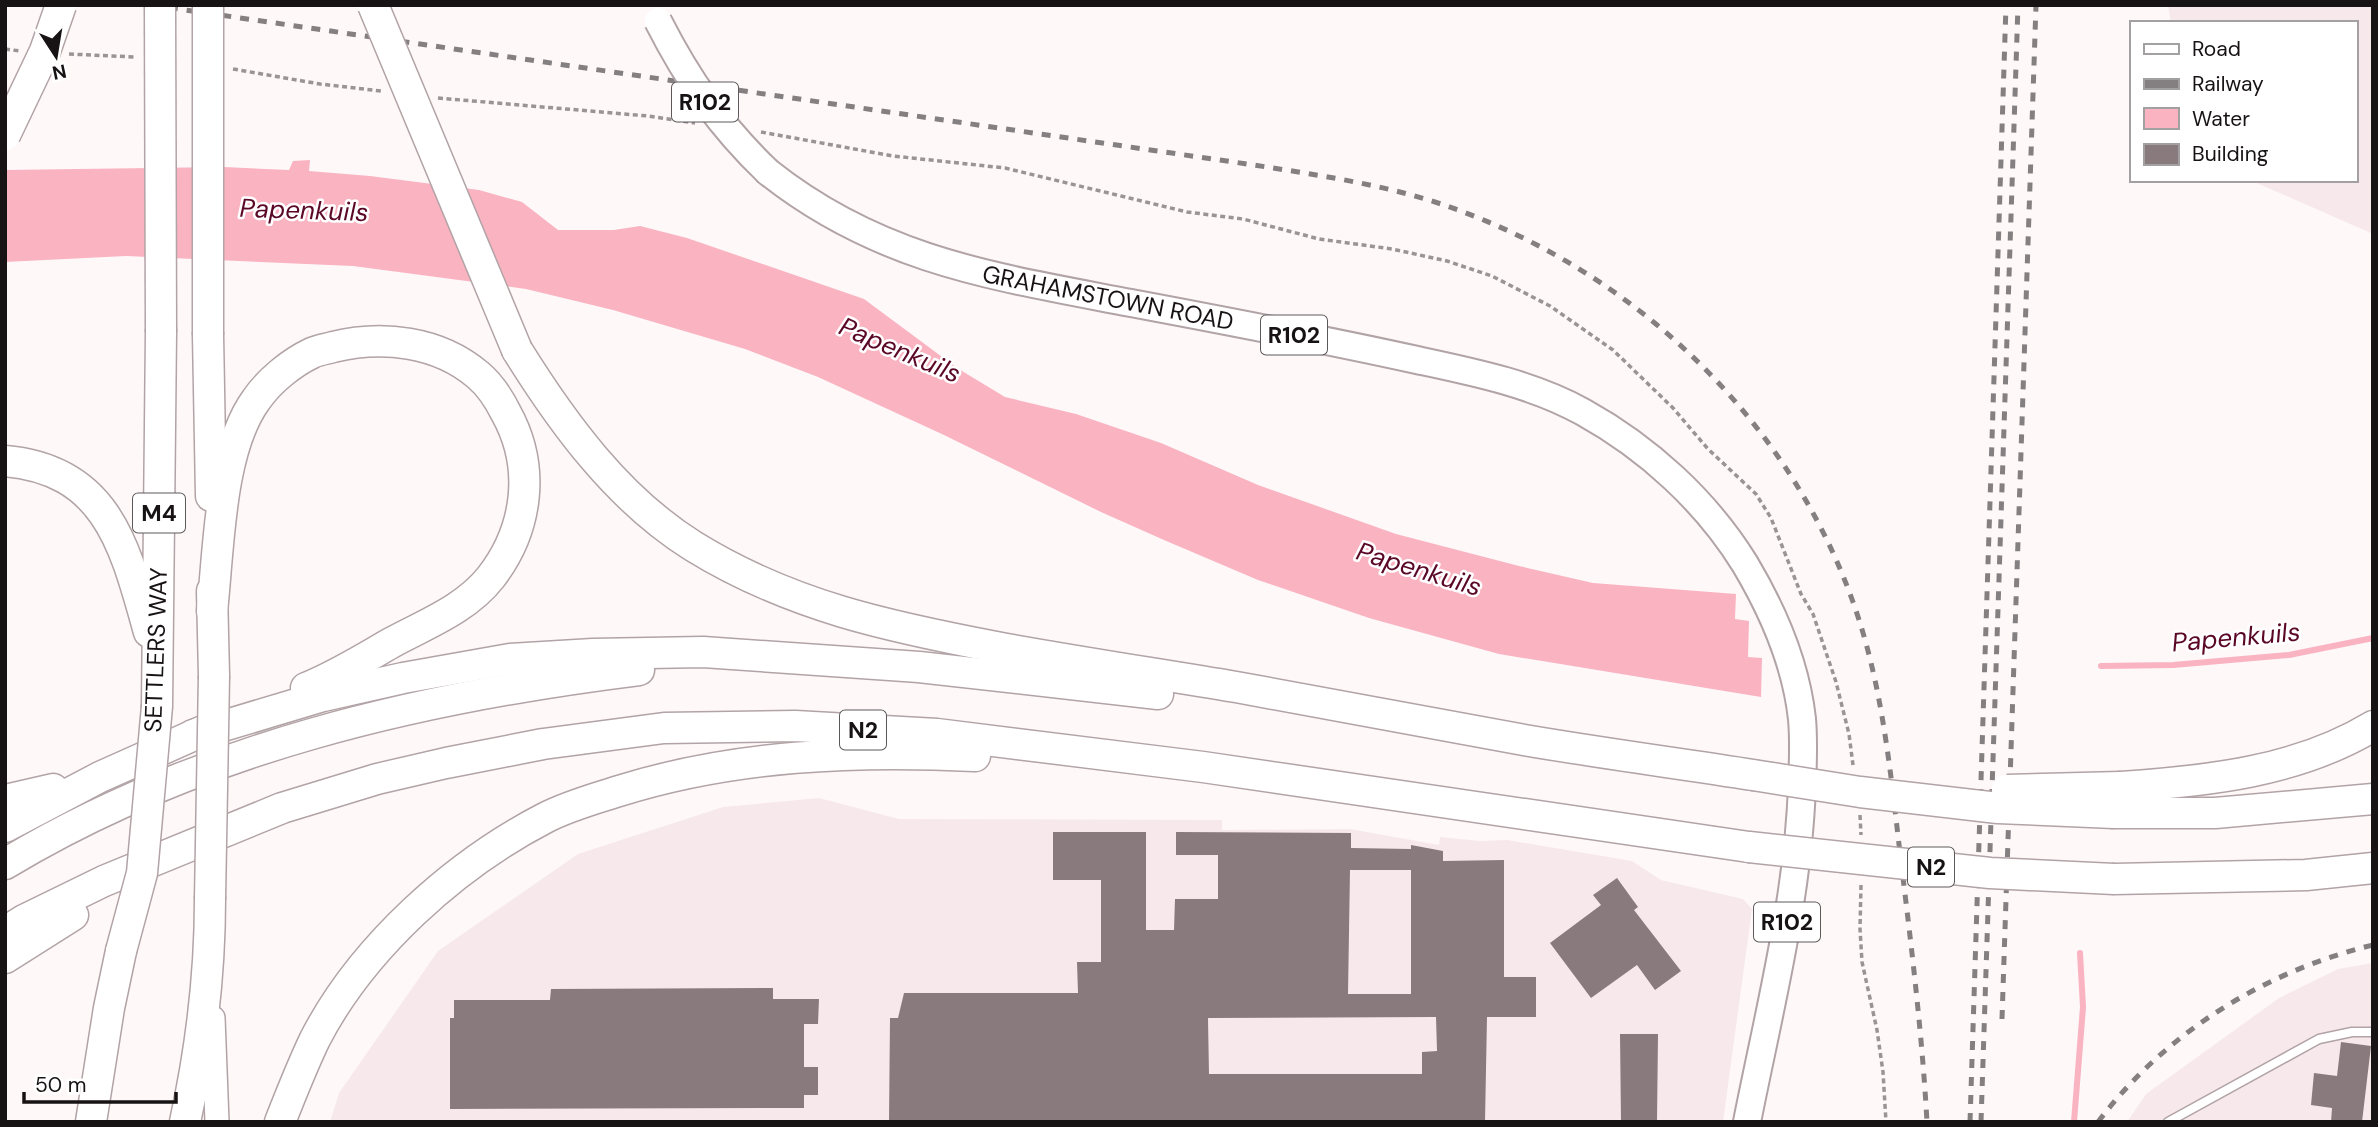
<svg xmlns="http://www.w3.org/2000/svg" width="2378" height="1127" font-family="'DM Sans',sans-serif">
<style>
.built{fill:#f7e9eb}
.water{fill:#fab3c1}
.lines{fill:none;stroke-linecap:round;stroke-linejoin:round}
.stream{stroke:#fab3c1;stroke-width:6}
.building{fill:#897b7d;fill-rule:evenodd}
.service-casing{stroke:#b2a3a6;stroke-width:11}
.secondary-casing{stroke:#b2a3a6;stroke-width:26}
.primary-casing{stroke:#b2a3a6;stroke-width:30}
.motorway-casing{stroke:#b2a3a6;stroke-width:33}
.path{stroke:#9a9495;stroke-width:3.5;stroke-dasharray:5 3.5;stroke-linecap:butt}
.service{stroke:#fff;stroke-width:8}
.secondary{stroke:#fff;stroke-width:23}
.primary{stroke:#fff;stroke-width:26}
.motorway{stroke:#fff;stroke-width:30}
.rail{stroke:#847f80;stroke-width:5;stroke-dasharray:9 9;stroke-linecap:butt}
.primary-bridge-casing{stroke:#b2a3a6;stroke-width:30;stroke-linecap:butt}
.motorway-bridge-casing{stroke:#b2a3a6;stroke-width:33;stroke-linecap:butt}
.primary-bridge{stroke:#fff;stroke-width:26}
.motorway-bridge{stroke:#fff;stroke-width:30}
.labels{text-anchor:middle;stroke-width:5;stroke-linejoin:round;paint-order:stroke}
.shield{fill:#fff;stroke:#5d595a;stroke-width:2}
.shield-label{font-size:23px;font-weight:bold;fill:#171213}
.street-label{font-size:24px;fill:#171213;stroke:#fff}
.water-label{font-size:26px;font-style:italic;fill:#5a0826;stroke:#fff}
</style>
<rect width="100%" height="100%" fill="#fef8f9"/>
<g class="built">
<path d="M2168,5H2373V234L2250,180H2355V23H2171Z"/>
<path d="M819,798L899,819L1222,820V830L1350,829L1439,845L1440,837L1480,841L1507,840L1632,861L1661,880L1743,899L1752,909L1723,1122H330L339,1093L438,951L578,854L723,807Z"/>
<path d="M2373,963V1122H2127L2146,1094L2279,998L2338,969Z"/>
</g>
<path class="water" d="M310,160L309,171L370,176L479,190L522,202L558,230H614L640,226L687,238L864,299L957,368L1005,397L1076,414L1161,443L1258,485L1396,534L1519,566L1593,583L1736,594L1735,619L1749,621L1748,657L1762,658L1761,697L1499,654L1369,618L1258,580L1164,540L1101,512L944,435L818,377L745,349L613,310L526,289L353,266L126,256L5,262V170L224,167L289,170L293,161Z"/>
<g class="lines">
<g class="stream">
<path d="M2101,666L2173,665L2289,655L2373,638"/>
<path d="M2074,1122L2083,1007L2080,953"/>
</g>
</g>
<g class="building">
<path d="M1053,832H1146V930H1174L1175,899H1218V855H1176V832L1351,833V848L1411,849V845L1443,851V861L1504,860V977H1536V1017H1487L1485,1122H889L890,1018H898L904,993H1078L1077,962H1101V880H1053ZM1350,870H1411V994H1348ZM1436,1017L1437,1051L1422,1052V1074H1209L1208,1018Z"/>
<path d="M1617,878L1638,907L1634,910L1681,971L1655,990L1637,965L1591,998L1550,943L1601,905L1593,895Z"/>
<path d="M773,988V999H819L818,1024H804V1067H818V1095H804V1108L450,1109V1018H454V1000H550L551,989Z"/>
<path d="M1620,1034H1658L1657,1122H1621Z"/>
<path d="M2341,1042L2371,1046L2362,1122H2331L2332,1108L2311,1105L2314,1073L2337,1076Z"/>
</g>
<g class="lines">
<g class="service-casing">
<path id="service" d="M2168,1122L2319,1039L2352,1032H2373"/>
</g>
<g class="secondary-casing">
<path id="secondary" d="M213,1018L217,1122"/>
</g>
<g class="primary-casing">
<path id="primary" d="M768,172C880,261 996,277 1131,303C1227,321 1322,339 1417,360C1473,372 1533,384 1583,412C1648,448 1706,501 1745,564C1773,611 1796,664 1802,719C1804,741 1803,764 1802,786C1798,899 1769,1011 1747,1122"/>
</g>
<g class="motorway-casing">
<g id="motorway">
<path d="M208,335L211,496"/>
<path d="M517,350C563,424 618,499 693,546C790,606 890,627 1001,648C1079,662 1158,674 1236,687C1332,704 1428,723 1524,740C1600,753 1676,763 1753,775"/>
<path d="M5,461C108,470 125,547 149,632"/>
<path d="M212,591L214,676"/>
<path d="M212,611C219,549 219,451 256,400C269,381 291,363 312,353C318,350 326,349 333,347C382,335 438,341 478,375C490,385 499,399 506,413C536,467 528,529 491,577C466,609 426,624 391,643C363,659 336,676 306,688"/>
<path d="M157,706L161,332"/>
<path d="M193,735L323,696L403,678L510,659L593,654L703,652L919,667L1158,694"/>
<path d="M2121,787C2207,781 2297,772 2373,726"/>
<path d="M5,800L53,789"/>
<path d="M2114,813H2215L2373,799"/>
<path d="M5,827L100,777L212,727"/>
<path d="M5,864C196,749 420,697 639,670"/>
<path d="M2114,879L2306,875L2373,868"/>
<path d="M5,932L24,920L104,881L282,808L377,779L446,763L543,744L664,728L795,726L937,734L1203,767L1749,847"/>
<path d="M5,958L73,915"/>
<path d="M91,1122L109,1008L121,951"/>
<path d="M185,1122C201,1049 210,974 210,899"/>
<path d="M280,1122C291,1094 302,1066 315,1039C362,948 454,865 545,818C568,806 594,799 619,791C734,755 856,750 975,756"/>
</g>
</g>
<g class="path">
<path d="M5,49L20,51"/>
<path d="M69,54L135,57"/>
<path d="M233,69L320,84L381,91"/>
<path d="M438,98L648,116L695,123"/>
<path d="M761,132L893,156L1005,168L1187,212L1243,219L1319,239L1392,249L1447,261L1492,276L1550,306L1613,350L1673,408L1708,449L1756,494L1771,518L1801,594L1813,614L1836,682L1849,734L1853,765"/>
<path d="M1860,815L1861,835"/>
<path d="M1861,885L1860,929L1862,962L1877,1030L1883,1072L1886,1122"/>
</g>
<use href="#service" class="service"/>
<use href="#secondary" class="secondary"/>
<use href="#primary" class="primary"/>
<use href="#motorway" class="motorway"/>
<g class="rail">
<path d="M151,5L1254,165C1317,175 1381,184 1441,204C1628,267 1786,414 1853,602C1882,683 1890,768 1900,853C1911,943 1922,1032 1927,1122"/>
<path d="M2002,1019L2036,5"/>
<path d="M1970,1122L2006,5"/>
<path d="M1981,1122L2018,5"/>
<path d="M2098,1122C2165,1033 2265,971 2373,945"/>
</g>
<g class="primary-bridge-casing">
<path id="primary-bridge" d="M658,21C688,80 720,126 768,172"/>
</g>
<g class="motorway-bridge-casing">
<g id="motorway-bridge">
<path d="M160,5L161,332"/>
<path d="M373,5L517,350"/>
<path d="M5,135L45,51L61,5"/>
<path d="M208,335V5"/>
<path d="M1753,775L1860,792L1998,808L2114,813"/>
<path d="M2007,790L2121,787"/>
<path d="M1749,847L1990,873L2114,879"/>
<path d="M210,899L214,676"/>
<path d="M121,951L142,873L157,706"/>
</g>
</g>
<use href="#primary-bridge" class="primary-bridge"/>
<use href="#motorway-bridge" class="motorway-bridge"/>
</g>
<g class="labels">
<g class="shield">
<rect x="672" y="82.5" width="66" height="39" rx="5"/>
<rect x="1261" y="315.5" width="66" height="39" rx="5"/>
<rect x="133" y="493.5" width="52" height="39" rx="5"/>
<rect x="840" y="710.5" width="46" height="39" rx="5"/>
<rect x="1908" y="847.5" width="46" height="39" rx="5"/>
<rect x="1754" y="902.5" width="66" height="39" rx="5"/>
</g>
<g class="shield-label">
<text x="705" y="110">R102</text>
<text x="1294" y="343">R102</text>
<text x="159" y="521">M4</text>
<text x="863" y="738">N2</text>
<text x="1931" y="875">N2</text>
<text x="1787" y="930">R102</text>
</g>
<g class="street-label">
<text transform="translate(1108 298) rotate(11)" y="8">GRAHAMSTOWN ROAD</text>
<text transform="translate(156 650) rotate(-88)" y="8">SETTLERS WAY</text>
</g>
<g class="water-label">
<text transform="translate(304 210) rotate(2)" y="9">Papenkuils</text>
<text transform="translate(900 350) rotate(23)" y="9">Papenkuils</text>
<text transform="translate(1419 569) rotate(17)" y="9">Papenkuils</text>
<text transform="translate(2236 637) rotate(-5)" y="9">Papenkuils</text>
</g>
</g>
<rect width="2378" height="1127" fill="none" stroke="#171213" stroke-width="14"/>
<rect x="2130" y="21" width="228" height="161" fill="#ffffff" stroke="#a2a0a1" stroke-width="2"/>
<rect x="2144" y="44" width="35" height="10" fill="#ffffff" stroke="#a2a0a1" stroke-width="2"/>
<text x="2192" y="56" font-size="21" fill="#171213">Road</text>
<rect x="2144" y="79" width="35" height="10" fill="#847f80" stroke="#a2a0a1" stroke-width="2"/>
<text x="2192" y="91" font-size="21" fill="#171213">Railway</text>
<rect x="2144" y="108" width="35" height="21" fill="#fab3c1" stroke="#a2a0a1" stroke-width="2"/>
<text x="2192" y="126" font-size="21" fill="#171213">Water</text>
<rect x="2144" y="144" width="35" height="21" fill="#897b7d" stroke="#a2a0a1" stroke-width="2"/>
<text x="2192" y="161" font-size="21" fill="#171213">Building</text>
<g transform="translate(56 56) rotate(168)" stroke="#ffffff" stroke-width="5" paint-order="stroke">
<path d="M0-5L12 26L0 18L-12 26Z" fill="#171213"/>
<text y="-10" font-size="19" font-weight="bold" text-anchor="middle" fill="#171213">N</text>
</g>
<path d="M24 1092v10h152v-10" fill="none" stroke="#171213" stroke-width="3.5"/>
<text x="35" y="1092" font-size="21" fill="#171213" stroke="#ffffff" stroke-width="5" paint-order="stroke">50 m</text>
</svg>
